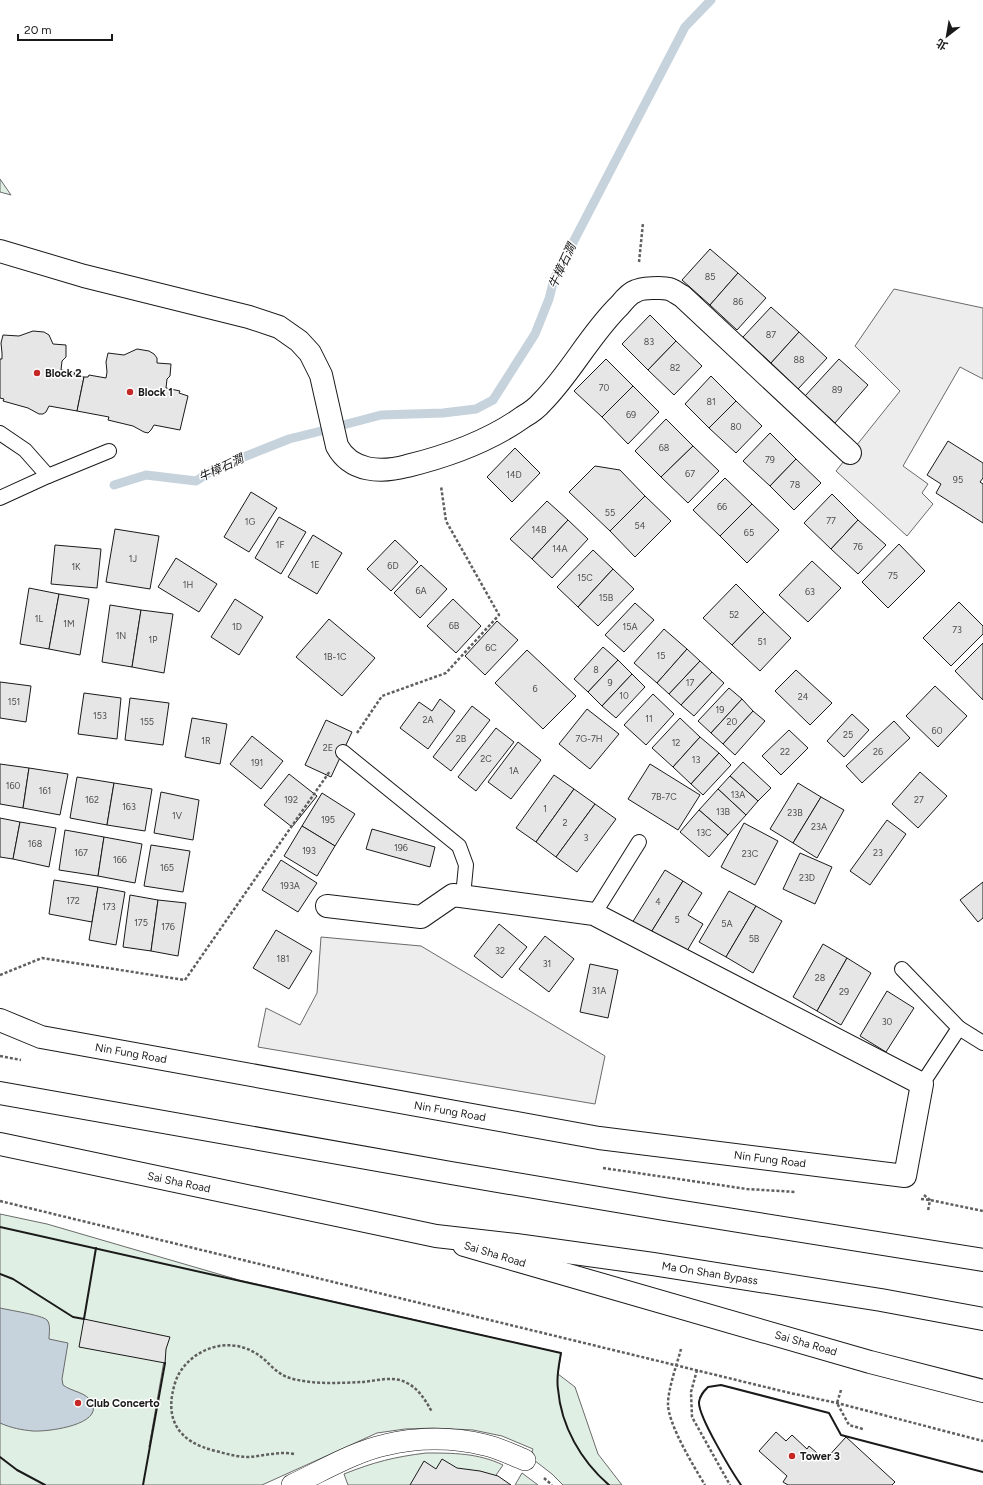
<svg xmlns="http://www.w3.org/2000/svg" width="983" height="1485" font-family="Figtree,'Noto Sans TC',sans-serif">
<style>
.green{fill:#e0efe3;stroke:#6a6a6a;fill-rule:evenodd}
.parking{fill:#ededed;stroke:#6a6a6a}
.water{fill:#c6d2dc;stroke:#6a6a6a}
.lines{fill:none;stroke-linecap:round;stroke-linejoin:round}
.stream{stroke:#c6d2dc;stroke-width:9}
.building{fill:#e6e6e6;stroke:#1a1a1a}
.service-casing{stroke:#1a1a1a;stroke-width:16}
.pedestrian-casing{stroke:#1a1a1a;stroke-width:22}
.minor-casing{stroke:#1a1a1a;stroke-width:24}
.secondary-casing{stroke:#1a1a1a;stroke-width:24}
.primary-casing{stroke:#1a1a1a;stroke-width:24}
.path{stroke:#5f5f5f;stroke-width:2.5;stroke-dasharray:3 2;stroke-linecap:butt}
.service{stroke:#fff;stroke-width:14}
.pedestrian{stroke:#fff;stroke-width:21}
.minor{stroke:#fff;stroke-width:22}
.secondary{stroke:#fff;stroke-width:22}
.primary{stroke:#fff;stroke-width:22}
.wall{stroke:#1a1a1a;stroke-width:2}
.poi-dot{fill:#c62828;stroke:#fff;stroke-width:1.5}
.labels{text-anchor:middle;stroke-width:3;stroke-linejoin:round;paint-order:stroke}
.number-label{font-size:9px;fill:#4d4d4d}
.poi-label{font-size:11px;font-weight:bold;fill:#1a1a1a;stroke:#fff;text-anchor:start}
.street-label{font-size:11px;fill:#1a1a1a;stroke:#fff}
.water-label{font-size:12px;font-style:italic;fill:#1a1a1a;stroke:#fff}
</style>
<rect width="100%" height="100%" fill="#fff"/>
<g class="green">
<path d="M0,179L11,195L0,192Z"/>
<path d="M0,1214L47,1224L239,1280L561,1353L558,1374L575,1387L598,1454L622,1485H563L552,1474L530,1457L533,1449L502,1436L473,1430L434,1428L405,1429L377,1433L262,1485H0ZM165,1355V1363L149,1447Z"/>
<path d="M426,1453C453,1453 478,1453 503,1465L494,1478L417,1485H348L344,1474C374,1462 394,1457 426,1453Z"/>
<path d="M522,1473L538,1485H515Z"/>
</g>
<g class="parking">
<path d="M894,289L983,308V379L960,367L903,466L928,484L922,493L933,504L907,536L836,471L900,391L855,346Z"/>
<path d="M321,937L421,946L605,1056L595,1104L258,1047L266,1008L300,1025L317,993Z"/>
</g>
<path class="water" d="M0,1308C8,1310 42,1315 47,1320C51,1325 49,1333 49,1339L68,1343L62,1379L63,1385C72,1392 87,1392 92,1403C103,1425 47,1432 33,1431C22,1430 11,1428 0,1423Z"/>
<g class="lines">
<g class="stream">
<path d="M343,425L381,415L443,413L476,409L493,400L535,334L549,299L554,279L685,27L711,0"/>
<path d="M114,485L146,475L196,481L216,468L289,439L325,430"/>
</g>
</g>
<g class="building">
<path d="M710,249L738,273L710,305L682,280Z"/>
<path d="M738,273L766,298L737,330L710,305Z"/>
<path d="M771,307L799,332L771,363L743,337Z"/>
<path d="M650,315L676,341L648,370L622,344Z"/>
<path d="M33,331L44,332L49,335L53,344L66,345V357L62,361L61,370L75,372L74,375L84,377L77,411L49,406L46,412L43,414H39L28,408L3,401L4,399L0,398V359H2V353L1,343L3,335L19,336Z"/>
<path d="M799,332L827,358L798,389L771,363Z"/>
<path d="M676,341L702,366L674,395L648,370Z"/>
<path d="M137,349L149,351L154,354L157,358V363L171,364L170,376L167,379L166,388L180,391L179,393L188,396L180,430L154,425L151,430L148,433L144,432L133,426L108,420L109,417L77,411L84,377H88L89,375L106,378L107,372L106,362L108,353L124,355Z"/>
<path d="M606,359L633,386L602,417L574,391Z"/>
<path d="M839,359L868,385L835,423L805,396Z"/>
<path d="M711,376L736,401L709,428L685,404Z"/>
<path d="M633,386L659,412L628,444L602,417Z"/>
<path d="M736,401L762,426L736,453L709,428Z"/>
<path d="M666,419L693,446L661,477L635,451Z"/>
<path d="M770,433L796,459L770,486L743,461Z"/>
<path d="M948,441L983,463V478L980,482L983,484V523L936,493L941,484L927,475Z"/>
<path d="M693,446L719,471L688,503L661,477Z"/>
<path d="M515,448L540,473L512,502L487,477Z"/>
<path d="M796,459L821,483L794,510L770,486Z"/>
<path d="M595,466L620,470L645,496L610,531L569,492Z"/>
<path d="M725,478L752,504L720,536L693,510Z"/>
<path d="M251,492L277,508L249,552L224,537Z"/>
<path d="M832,494L858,520L831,549L804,523Z"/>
<path d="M645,496L671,521L635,557L610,531Z"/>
<path d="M547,501L568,520L532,559L510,539Z"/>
<path d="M752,504L779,530L747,563L720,536Z"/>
<path d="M279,517L306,532L281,574L255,558Z"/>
<path d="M568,520L588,539L552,578L532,559Z"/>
<path d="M858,520L886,545L858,574L831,549Z"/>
<path d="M115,529L159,536L150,589L106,582Z"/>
<path d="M313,535L342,553L317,594L288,577Z"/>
<path d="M395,540L418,562L391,591L367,569Z"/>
<path d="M899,544L925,571L888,608L862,582Z"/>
<path d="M55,545L101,549L97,588L51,584Z"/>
<path d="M593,550L613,569L578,607L557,587Z"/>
<path d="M176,558L217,584L199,612L158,587Z"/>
<path d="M812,561L841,588L808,622L779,595Z"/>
<path d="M421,565L447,589L420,618L394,593Z"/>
<path d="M613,569L634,589L598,626L578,607Z"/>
<path d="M736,584L764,612L732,645L703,618Z"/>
<path d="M29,588L59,594L49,649L20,644Z"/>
<path d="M59,594L89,599L80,655L49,649Z"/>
<path d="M235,599L263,617L239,655L211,637Z"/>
<path d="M453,599L481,626L456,653L427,626Z"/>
<path d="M959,602L983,626V634L951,666L923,638Z"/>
<path d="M635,603L654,620L624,652L605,635Z"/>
<path d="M110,605L141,610L132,667L102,662Z"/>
<path d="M141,610L173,614L164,673L132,667Z"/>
<path d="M764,612L791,638L760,671L732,645Z"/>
<path d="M329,619L375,658L342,696L296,657Z"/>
<path d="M497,621L518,640L485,675L465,656Z"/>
<path d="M664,629L687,649L657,683L634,663Z"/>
<path d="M983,643V700L955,671Z"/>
<path d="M603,647L618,660L588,692L574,679Z"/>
<path d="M687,649L700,661L669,694L657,683Z"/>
<path d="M527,650L576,696L543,729L495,683Z"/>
<path d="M618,660L632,674L602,706L588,692Z"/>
<path d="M700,661L712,672L681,705L669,694Z"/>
<path d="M796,670L832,703L810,725L775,691Z"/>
<path d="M712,672L724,683L694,716L681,705Z"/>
<path d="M632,674L645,687L616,718L602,706Z"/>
<path d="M0,682L31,686L26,722L0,718Z"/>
<path d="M935,686L967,716L938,747L906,716Z"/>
<path d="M729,688L742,699L711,733L698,721Z"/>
<path d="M84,693L121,698L117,739L78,734Z"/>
<path d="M653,694L674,714L646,745L624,725Z"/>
<path d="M130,698L169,703L163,745L125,740Z"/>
<path d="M440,699L455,711L428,749L400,728L419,702L432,711Z"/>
<path d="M742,699L753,711L723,744L711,733Z"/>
<path d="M472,706L490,720L451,771L433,757Z"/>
<path d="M587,709L619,734L590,769L559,744Z"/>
<path d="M753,711L765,721L735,755L723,744Z"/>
<path d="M852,714L869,730L844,757L827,741Z"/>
<path d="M192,718L227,724L220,764L185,757Z"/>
<path d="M680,718L700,737L673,767L652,748Z"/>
<path d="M326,720L352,732L331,777L305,765Z"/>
<path d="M894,721L910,738L862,783L846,766Z"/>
<path d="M496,728L514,742L476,791L458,777Z"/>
<path d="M789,730L808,748L781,775L762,756Z"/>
<path d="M252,736L283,761L261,789L230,764Z"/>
<path d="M700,737L719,753L691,784L673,767Z"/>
<path d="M518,742L541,760L511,799L488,782Z"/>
<path d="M719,753L731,765L703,795L691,784Z"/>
<path d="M743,762L771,788L758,801L730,776Z"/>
<path d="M0,764L29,768L23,808L0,804Z"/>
<path d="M650,764L700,795L678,830L628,799Z"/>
<path d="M29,768L68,774L60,815L23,808Z"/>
<path d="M920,772L947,796L918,828L892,804Z"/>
<path d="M289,774L317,796L292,827L264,805Z"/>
<path d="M554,775L574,789L536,842L516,828Z"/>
<path d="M730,776L758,801L746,815L718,789Z"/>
<path d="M77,777L114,783L107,825L70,818Z"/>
<path d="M114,783L152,789L145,831L107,825Z"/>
<path d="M798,783L821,797L793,843L770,829Z"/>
<path d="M574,789L595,804L556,857L536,842Z"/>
<path d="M718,789L746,815L728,835L699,810Z"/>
<path d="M161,792L199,800L193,840L154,833Z"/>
<path d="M322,793L355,814L335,846L302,826Z"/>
<path d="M821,797L844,810L817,858L793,843Z"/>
<path d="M595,804L616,819L577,872L556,857Z"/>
<path d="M699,810L728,835L709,857L680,832Z"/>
<path d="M0,818L20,822L13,859L0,857Z"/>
<path d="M887,820L906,834L870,885L850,871Z"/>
<path d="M20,822L56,828L49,867L13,859Z"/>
<path d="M744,823L778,841L755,885L721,867Z"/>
<path d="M302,826L335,846L317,876L284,856Z"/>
<path d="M372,829L435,847L430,867L366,849Z"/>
<path d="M65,830L104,837L98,876L59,870Z"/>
<path d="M104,837L142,844L135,883L98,876Z"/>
<path d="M151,845L190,851L183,892L144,886Z"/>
<path d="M800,853L832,867L815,904L783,889Z"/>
<path d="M281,860L317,883L298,912L262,890Z"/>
<path d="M665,870L683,881L650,934L632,923Z"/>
<path d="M54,880L98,887L92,922L49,914Z"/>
<path d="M683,881L702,893L688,915L703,924L684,956L650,934Z"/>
<path d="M983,882V918L978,922L960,900Z"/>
<path d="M98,887L125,892L116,945L89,940Z"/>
<path d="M729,891L756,906L726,957L699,942Z"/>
<path d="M130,895L158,900L151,951L123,947Z"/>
<path d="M158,900L186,903L178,956L151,951Z"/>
<path d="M756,906L782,921L753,973L726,957Z"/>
<path d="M499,924L527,947L502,978L474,956Z"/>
<path d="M276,930L312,951L289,989L253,968Z"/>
<path d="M545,936L574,959L549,992L519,969Z"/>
<path d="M823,944L847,958L817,1011L793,997Z"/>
<path d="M847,958L871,973L841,1025L817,1011Z"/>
<path d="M590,964L618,970L608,1018L580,1012Z"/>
<path d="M887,991L914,1008L886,1052L860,1036Z"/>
<path d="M84,1319L170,1337L166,1349L165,1363L79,1347Z"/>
<path d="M776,1432L786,1441L792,1435L807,1449L809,1446L825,1460L846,1437L895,1482L892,1485H788L783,1482L787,1476L759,1451Z"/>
<path d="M442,1459L457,1468L480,1471L498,1476L511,1485H410L424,1461L436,1469Z"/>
</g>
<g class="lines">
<g class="service-casing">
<g id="service">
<path d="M0,433L25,450L48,476"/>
<path d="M0,498L48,476L109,451"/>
<path d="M343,752L459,846L466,865L463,896"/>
<path d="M594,914L639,842"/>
<path d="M902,969L959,1028L922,1084"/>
<path d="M959,1028L983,1043"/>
</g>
</g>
<g class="pedestrian-casing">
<path id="pedestrian" d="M292,1485C320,1472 356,1451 385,1445C416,1437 454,1437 485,1445C499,1448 512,1455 525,1460"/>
</g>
<g class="minor-casing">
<g id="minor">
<path d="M0,251L84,276L249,317L279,327L299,341L310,353L321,375L337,446C351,472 381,473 407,466C448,456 488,442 523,417C530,413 537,408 542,402C571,373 590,334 620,305C624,300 630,293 636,291C641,288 663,287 669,289C673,290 678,294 682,296L850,453"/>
<path d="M0,1020L41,1037L599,1138L905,1176L922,1084L594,914L453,895L421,917L327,906"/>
</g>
</g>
<g class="secondary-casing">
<path id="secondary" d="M464,1245L870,1362L983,1391"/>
</g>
<g class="primary-casing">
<g id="primary">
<path d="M0,1093L451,1173L664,1209L983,1260"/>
<path d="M0,1144L436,1236L516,1245L653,1264L881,1300L983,1319"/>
</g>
</g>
<g class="path">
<path d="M639,262L643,223"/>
<path d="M357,733L382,696L446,673L499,615L446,521L441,486"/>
<path d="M0,975L42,958L185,980L330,771"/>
<path d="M0,1056L21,1060"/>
<path d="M603,1168L747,1189L796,1192"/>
<path d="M924,1195L930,1200L928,1211"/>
<path d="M921,1199L930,1200L983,1211"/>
<path d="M0,1201L790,1393L837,1403L983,1441"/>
<path d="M681,1349C677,1364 668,1389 668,1404C668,1424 694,1467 705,1485"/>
<path d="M697,1370L691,1392L692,1417L730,1485"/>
<path d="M841,1390L837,1403L849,1425L863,1429"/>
<path d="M294,1454C279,1451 264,1456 249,1457C237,1457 227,1454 216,1451C177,1442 163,1418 176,1380C183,1362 201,1349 219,1346C237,1343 253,1349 266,1361C272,1367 279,1374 287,1377C310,1385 339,1383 362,1382C377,1381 393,1375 407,1383C419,1389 426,1401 432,1412"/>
<path d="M544,1478L552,1485"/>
</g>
<use href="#service" class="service"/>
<use href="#pedestrian" class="pedestrian"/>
<use href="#minor" class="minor"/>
<use href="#secondary" class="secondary"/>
<use href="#primary" class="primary"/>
<g class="wall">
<path d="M0,1227L561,1353C559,1365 556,1377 558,1389C561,1426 581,1461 609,1485"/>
<path d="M0,1274L13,1279L73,1317L84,1319L96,1248"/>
<path d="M0,1457L17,1470L45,1485"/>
<path d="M143,1485L165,1363"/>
<path d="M741,1485C732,1472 698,1416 699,1402C700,1395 704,1391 708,1387L721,1385L829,1413L841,1435L983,1472"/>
</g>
</g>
<g class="poi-dot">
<circle cx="37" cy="373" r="4"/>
<circle cx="130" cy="392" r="4"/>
<circle cx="78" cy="1403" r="4"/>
<circle cx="792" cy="1456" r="4"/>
</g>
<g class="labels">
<g class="number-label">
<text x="710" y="280">85</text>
<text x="738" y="305">86</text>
<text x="771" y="338">87</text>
<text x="649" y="345">83</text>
<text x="799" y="363">88</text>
<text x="675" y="371">82</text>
<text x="604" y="391">70</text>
<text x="837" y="393">89</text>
<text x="711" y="405">81</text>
<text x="631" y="418">69</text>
<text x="736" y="430">80</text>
<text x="664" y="451">68</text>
<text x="770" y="463">79</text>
<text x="690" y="477">67</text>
<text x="514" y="478">14D</text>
<text x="958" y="483">95</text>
<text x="795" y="488">78</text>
<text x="722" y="510">66</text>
<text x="610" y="516">55</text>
<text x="831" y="524">77</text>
<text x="250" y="525">1G</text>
<text x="640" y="529">54</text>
<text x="539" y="533">14B</text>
<text x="749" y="536">65</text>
<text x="280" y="548">1F</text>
<text x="858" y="550">76</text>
<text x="560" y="552">14A</text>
<text x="133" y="562">1J</text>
<text x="315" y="568">1E</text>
<text x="393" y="569">6D</text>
<text x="76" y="570">1K</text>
<text x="893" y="579">75</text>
<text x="585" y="581">15C</text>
<text x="188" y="588">1H</text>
<text x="421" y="594">6A</text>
<text x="810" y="595">63</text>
<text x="606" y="601">15B</text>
<text x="734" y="618">52</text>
<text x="39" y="622">1L</text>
<text x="69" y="627">1M</text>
<text x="454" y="629">6B</text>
<text x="237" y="630">1D</text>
<text x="630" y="630">15A</text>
<text x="957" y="633">73</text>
<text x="121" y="639">1N</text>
<text x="153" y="643">1P</text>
<text x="762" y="645">51</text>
<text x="491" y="651">6C</text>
<text x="661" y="659">15</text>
<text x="335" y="660">1B-1C</text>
<text x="596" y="673">8</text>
<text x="610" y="686">9</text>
<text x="690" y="686">17</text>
<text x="535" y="692">6</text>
<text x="624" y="699">10</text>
<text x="803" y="700">24</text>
<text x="14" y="705">151</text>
<text x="720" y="713">19</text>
<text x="100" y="719">153</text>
<text x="649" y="722">11</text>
<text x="428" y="723">2A</text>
<text x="147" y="725">155</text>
<text x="732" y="725">20</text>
<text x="937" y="734">60</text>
<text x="848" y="738">25</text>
<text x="461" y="742">2B</text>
<text x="589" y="742">7G-7H</text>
<text x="206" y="744">1R</text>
<text x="676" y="746">12</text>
<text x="328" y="751">2E</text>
<text x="785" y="755">22</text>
<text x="878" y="755">26</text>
<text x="486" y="762">2C</text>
<text x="696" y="763">13</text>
<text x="257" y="766">191</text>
<text x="514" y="774">1A</text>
<text x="13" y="789">160</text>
<text x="45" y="794">161</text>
<text x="738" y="798">13A</text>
<text x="664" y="800">7B-7C</text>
<text x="92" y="803">162</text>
<text x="291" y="803">192</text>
<text x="919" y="803">27</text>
<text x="129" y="810">163</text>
<text x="545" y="812">1</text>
<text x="723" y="815">13B</text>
<text x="795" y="816">23B</text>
<text x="177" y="819">1V</text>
<text x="328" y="823">195</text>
<text x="565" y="826">2</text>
<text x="819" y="830">23A</text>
<text x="704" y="836">13C</text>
<text x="586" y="841">3</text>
<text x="35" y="847">168</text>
<text x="401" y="851">196</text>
<text x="309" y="854">193</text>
<text x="81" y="856">167</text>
<text x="878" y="856">23</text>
<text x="750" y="857">23C</text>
<text x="120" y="863">166</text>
<text x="167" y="871">165</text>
<text x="807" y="881">23D</text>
<text x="290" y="889">193A</text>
<text x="73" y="904">172</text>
<text x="658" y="905">4</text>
<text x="109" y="910">173</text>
<text x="677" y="923">5</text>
<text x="141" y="926">175</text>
<text x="727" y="927">5A</text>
<text x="168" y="930">176</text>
<text x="754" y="942">5B</text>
<text x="500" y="954">32</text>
<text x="283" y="962">181</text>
<text x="547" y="967">31</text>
<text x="820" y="981">28</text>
<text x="599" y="994">31A</text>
<text x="844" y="995">29</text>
<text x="887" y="1025">30</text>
</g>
<g class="poi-label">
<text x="45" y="377">Block 2</text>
<text x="138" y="396">Block 1</text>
<text x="86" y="1407">Club Concerto</text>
<text x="800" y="1460">Tower 3</text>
</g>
<g class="street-label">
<text transform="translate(131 1053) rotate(10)" y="4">Nin Fung Road</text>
<text transform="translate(450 1111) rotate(10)" y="4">Nin Fung Road</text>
<text transform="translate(770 1159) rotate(7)" y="4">Nin Fung Road</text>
<text transform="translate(179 1182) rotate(12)" y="4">Sai Sha Road</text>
<text transform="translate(495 1254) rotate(17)" y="4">Sai Sha Road</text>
<text transform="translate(710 1273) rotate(9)" y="4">Ma On Shan Bypass</text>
<text transform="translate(806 1343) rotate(16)" y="4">Sai Sha Road</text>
</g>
<g class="water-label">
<text transform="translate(562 266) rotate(-65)" y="4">牛樟石澗</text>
<text transform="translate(221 468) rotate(-25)" y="4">牛樟石澗</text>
</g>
</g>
<g transform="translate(947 36) rotate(211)" stroke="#ffffff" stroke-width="3" paint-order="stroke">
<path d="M0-3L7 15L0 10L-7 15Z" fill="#1a1a1a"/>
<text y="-6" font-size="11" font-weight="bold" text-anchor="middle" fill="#1a1a1a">北</text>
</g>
<path d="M18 34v6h94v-6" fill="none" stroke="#1a1a1a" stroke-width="2"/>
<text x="24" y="34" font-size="12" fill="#1a1a1a" stroke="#ffffff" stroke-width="3" paint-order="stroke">20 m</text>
</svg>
